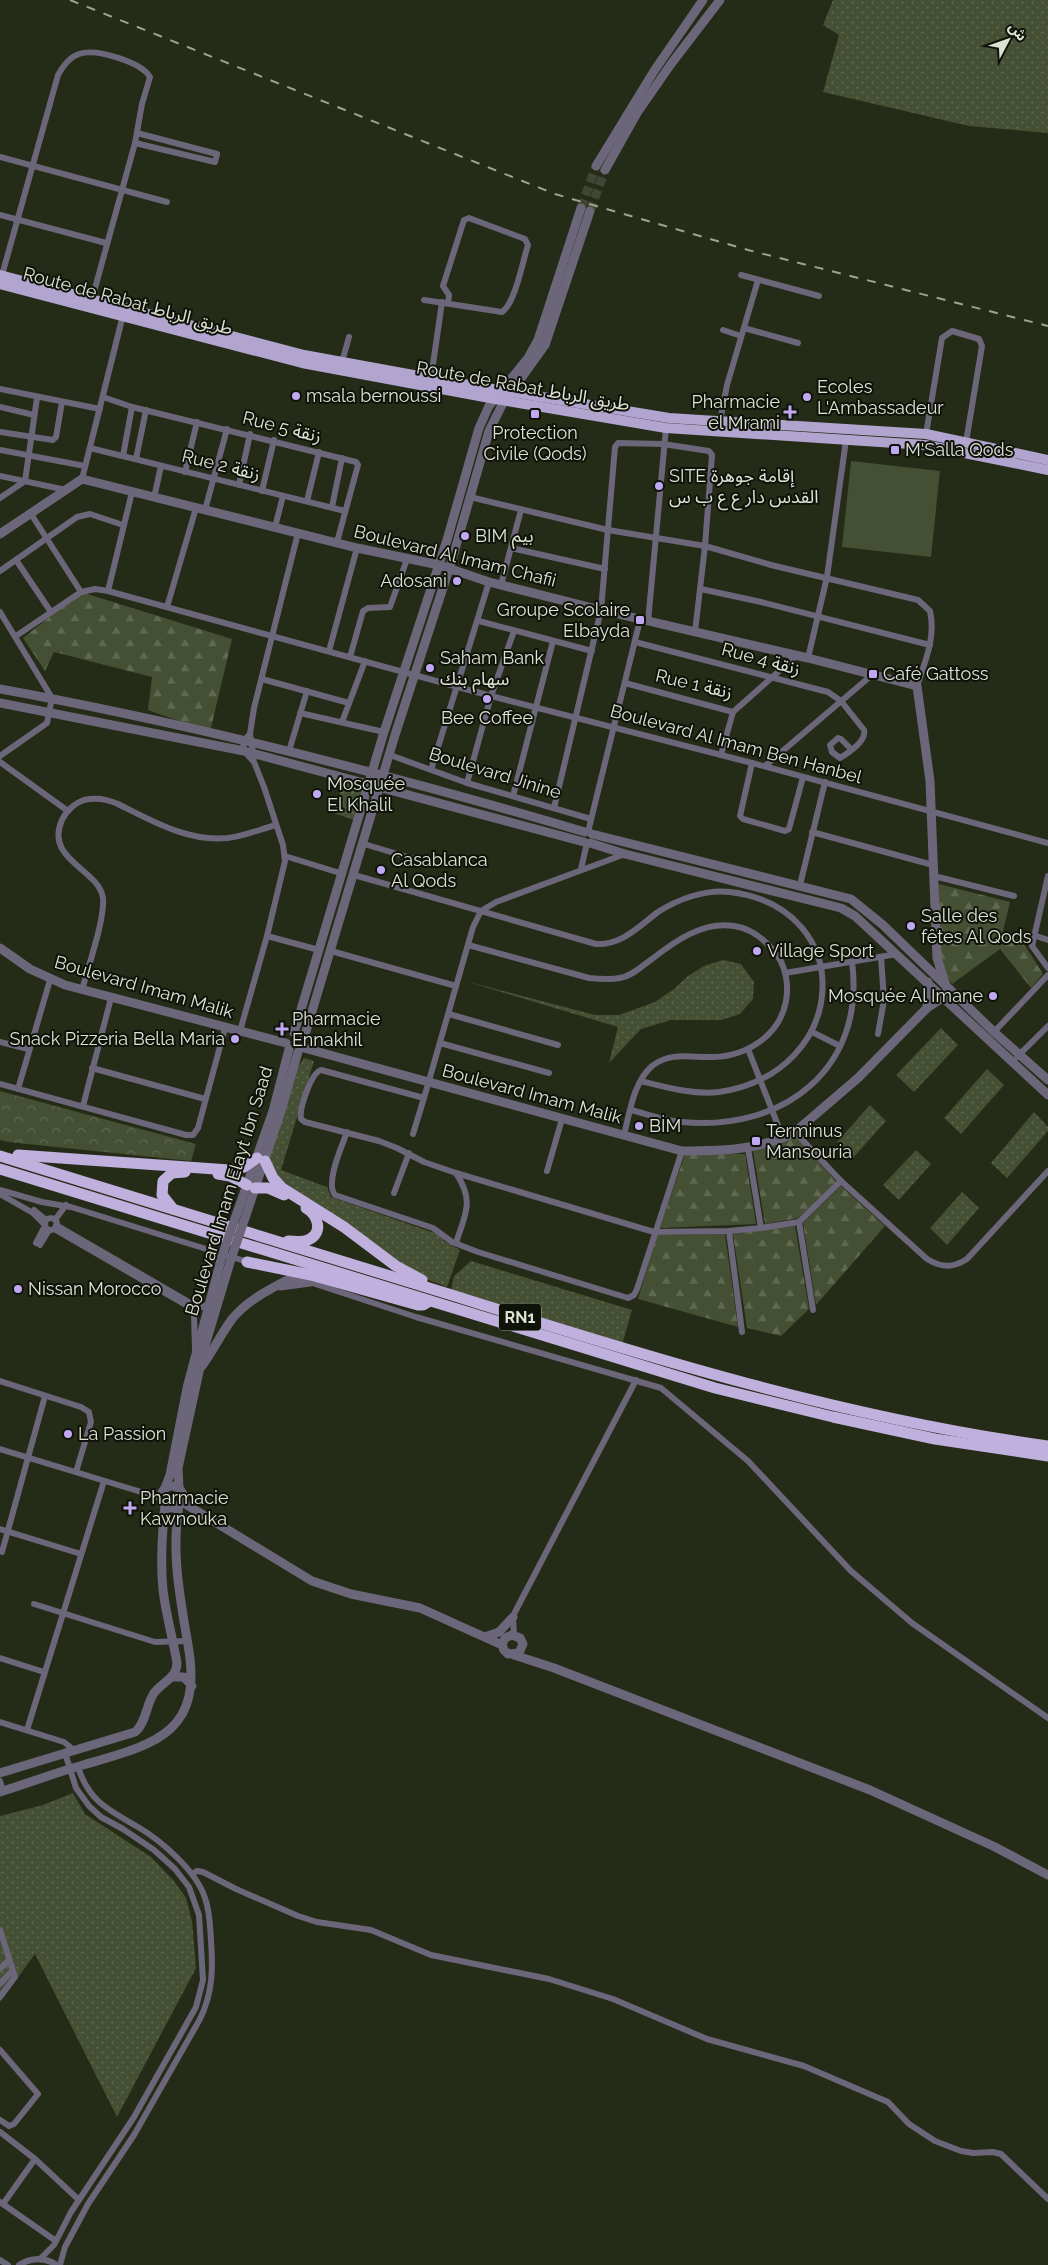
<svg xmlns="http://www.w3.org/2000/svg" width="1048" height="2265" font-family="Raleway,'Noto Sans Arabic',sans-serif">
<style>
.grass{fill:url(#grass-dots)}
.forest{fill:url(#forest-firs)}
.park{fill:url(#park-crowns)}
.pitch{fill:#454f33}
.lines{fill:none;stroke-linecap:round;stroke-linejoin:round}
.tertiary-tunnel{stroke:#404633;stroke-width:9;stroke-dasharray:9 4.5;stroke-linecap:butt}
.minor{stroke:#6c667a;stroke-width:6}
.tertiary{stroke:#6c667a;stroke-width:9}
.primary{stroke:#b1a4ce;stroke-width:10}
.trunk{stroke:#bfb0de;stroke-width:11}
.rail{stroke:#9da393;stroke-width:2;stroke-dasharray:9 9;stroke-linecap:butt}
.tertiary-bridge{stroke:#6c667a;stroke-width:9}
.poi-dot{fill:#c1a8f3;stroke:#0f1209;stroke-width:2}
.labels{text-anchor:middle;stroke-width:4;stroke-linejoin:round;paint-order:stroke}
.shield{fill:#0f1209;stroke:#9fa498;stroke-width:1}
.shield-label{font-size:16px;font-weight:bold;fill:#dde2d5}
.street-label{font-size:18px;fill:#dde2d5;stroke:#0f1209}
.poi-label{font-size:18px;fill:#dde2d5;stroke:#0f1209;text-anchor:start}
</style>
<defs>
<pattern id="grass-dots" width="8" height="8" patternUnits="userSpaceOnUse" patternTransform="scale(1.25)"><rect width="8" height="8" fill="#454f33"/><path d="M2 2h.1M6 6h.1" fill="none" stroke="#5f6850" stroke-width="1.8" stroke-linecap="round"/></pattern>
<pattern id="forest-firs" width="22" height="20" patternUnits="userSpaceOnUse" patternTransform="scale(1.25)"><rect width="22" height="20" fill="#454f33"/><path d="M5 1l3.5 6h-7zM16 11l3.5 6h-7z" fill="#5f6850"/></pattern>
<pattern id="park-crowns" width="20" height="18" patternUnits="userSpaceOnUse" patternTransform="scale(1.25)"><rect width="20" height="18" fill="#454f33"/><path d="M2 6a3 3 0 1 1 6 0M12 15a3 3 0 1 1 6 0" fill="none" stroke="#5f6850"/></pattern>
</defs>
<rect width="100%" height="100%" fill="#242b16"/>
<g class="grass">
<path d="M833,0H1048V133L969,126L823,92L839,35L823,25Z"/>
<path d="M343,782L363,789L354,820L334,813Z"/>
<path d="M723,960L741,964L754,982L753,999L740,1014L721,1020H671L641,1029L609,1063L618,1027L465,981L595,1015H619L655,1002L674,989L688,976L704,966Z"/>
<path d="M941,1028L958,1045L914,1092L896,1075Z"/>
<path d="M304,1058L314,1061L281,1170L327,1187L331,1197L440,1235L444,1241L460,1250L447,1287L418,1276L275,1185L266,1164L293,1075Z"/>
<path d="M987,1069L1004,1085L961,1134L944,1118Z"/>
<path d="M870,1105L886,1121L853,1158L837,1142Z"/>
<path d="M1034,1112L1048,1127V1131L1007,1178L991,1163Z"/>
<path d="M916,1150L931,1164L899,1200L883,1185Z"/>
<path d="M962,1192L979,1208L947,1245L930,1228Z"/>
<path d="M471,1261L632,1310L622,1345L451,1290L454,1276Z"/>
<path d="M73,1793L85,1814L151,1857L174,1881L186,1898L192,1921L196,1968L117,2117L35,1954L0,2002V1816L43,1805Z"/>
</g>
<g class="forest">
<path d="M81,592L232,639L210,732L148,710L152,677L54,652L45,671L23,638Z"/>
<path d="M939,884L1010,902L1003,931L1024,944L1043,974L1031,988L1000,949L952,984L938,964Z"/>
<path d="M793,1133L838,1183L798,1218L765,1224L753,1151Z"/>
<path d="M685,1154H745L756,1224L660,1228Z"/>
<path d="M841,1186L885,1226L816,1305L803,1223Z"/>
<path d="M795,1226L809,1309L781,1336L747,1328L733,1234Z"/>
<path d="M725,1234L738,1327L638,1299L657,1235Z"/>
</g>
<path class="park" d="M0,1091L196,1144L191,1161L8,1142L0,1140Z"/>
<path class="pitch" d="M851,461L940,471L931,557L842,547Z"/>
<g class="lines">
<g class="tertiary-tunnel">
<path d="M581,208L596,166"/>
<path d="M590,211L605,170"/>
</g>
<g class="minor">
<path d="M135,143L215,162L217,154L137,133"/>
<path d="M0,157L167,202"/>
<path d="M0,215L106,243"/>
<path d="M2,275L58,75C63,66 69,57 79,54C96,48 141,62 150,77L142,104L135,143L92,299"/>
<path d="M741,275L819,296"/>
<path d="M424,300L502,312C515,304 523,260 528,245L525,239L469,218L464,220L443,286L449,295L448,303"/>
<path d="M744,328L798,343"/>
<path d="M723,330L741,336"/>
<path d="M342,362L349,337"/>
<path d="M431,378L442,302"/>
<path d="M0,389L100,409"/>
<path d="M103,397L132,407L356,462L358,465L337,542"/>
<path d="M0,407L34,415"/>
<path d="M720,421L727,385L758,280"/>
<path d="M0,432L53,440L56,437L62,402"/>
<path d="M926,434L942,338L952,331L979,339L982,346L966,442"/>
<path d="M90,448L345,511"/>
<path d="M0,450L85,466"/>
<path d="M123,456L132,407"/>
<path d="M136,459L146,410"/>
<path d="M185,472L197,422"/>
<path d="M0,476L66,490"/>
<path d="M82,479L123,315"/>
<path d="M239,485L250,434"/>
<path d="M262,491L274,440"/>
<path d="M470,497L608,530L705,546L771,565L918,600L930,611C936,637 925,662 917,686"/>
<path d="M0,498L25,481L37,398"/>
<path d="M154,498L161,466"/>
<path d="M307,501L319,452"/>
<path d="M332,507L342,458"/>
<path d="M205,510L227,429"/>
<path d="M275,527L283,496"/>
<path d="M511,548L605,569"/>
<path d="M16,560L51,612"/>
<path d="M0,571L77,517L90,514L123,525"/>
<path d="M501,585L521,510"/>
<path d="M701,589L761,602L930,645"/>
<path d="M108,591L132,492"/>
<path d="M81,592L95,589L108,591L491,696L752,763L1048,843"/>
<path d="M167,607L196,508"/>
<path d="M0,612L52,698L47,723L0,756"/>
<path d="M479,621L592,651"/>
<path d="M648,622L666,428"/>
<path d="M16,636L81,592L31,514"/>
<path d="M635,642L828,692L841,701L864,730C867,741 848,753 840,758L832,752L830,745L838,738L841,739L851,749"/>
<path d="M329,651L357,548"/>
<path d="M350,657L363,611L368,608L390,607L407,559"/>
<path d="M808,658L827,577L846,440"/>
<path d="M262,679L349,703"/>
<path d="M625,683L733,712L796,656"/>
<path d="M300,713L384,732"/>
<path d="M342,722L365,661"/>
<path d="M289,751L307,691"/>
<path d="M390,755L467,783L591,819"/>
<path d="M721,755L733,712"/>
<path d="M254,758L250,734L254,708L298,533"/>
<path d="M0,762L68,811"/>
<path d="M752,763L740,816L743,819L785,831L789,829L803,777"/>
<path d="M765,766L873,674"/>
<path d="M431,770L489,582"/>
<path d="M467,783L491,696L514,631"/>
<path d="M513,796L553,641"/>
<path d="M554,808L601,610L615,447L618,443L663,444L709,451L712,455L705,546L695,632"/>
<path d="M588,832L640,620"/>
<path d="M812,832L933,865"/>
<path d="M364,844L421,861"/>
<path d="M625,854L496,902L481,911L473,927L424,1098L321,1070C311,1073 299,1109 301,1119L305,1122L379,1141L397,1148L424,1162L456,1173L654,1232L729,1231L761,1228L799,1222L841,1181"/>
<path d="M285,856L343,874"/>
<path d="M581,869L587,843"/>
<path d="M354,875L596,944C622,945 638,927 658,912C678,899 706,889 730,892C860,908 850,1073 719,1092C693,1095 665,1087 641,1081"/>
<path d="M934,876L1014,896"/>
<path d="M1048,876L1032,946L1048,968"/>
<path d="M800,885L825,782"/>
<path d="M1033,935L1048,940"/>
<path d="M267,936L319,950"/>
<path d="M468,945L589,978C599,979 610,980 620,978C632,976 642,966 652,959C675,941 703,921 734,926C751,928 763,938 774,951C786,965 789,984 786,1001C780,1035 747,1056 714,1057C692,1058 671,1051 652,1066C633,1083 630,1112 624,1135"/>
<path d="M331,951L456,986"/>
<path d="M785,973L897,954"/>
<path d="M82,990C88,967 105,919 103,898C99,869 44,860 62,820C66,811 75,803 84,800C96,797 107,799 118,804C152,821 188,842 228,838C244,836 261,829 276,825"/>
<path d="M449,1014L558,1045"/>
<path d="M240,1031L267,936L285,861L283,845L264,787L254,762L244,751L243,741L250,734"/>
<path d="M812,1032L840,1046"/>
<path d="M994,1032L1048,975"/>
<path d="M878,1034L884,1000L881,957"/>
<path d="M0,1042L28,1049"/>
<path d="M440,1043L549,1073"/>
<path d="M748,1049L783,1138"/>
<path d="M1017,1057L1048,1026"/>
<path d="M92,1068L205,1099"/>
<path d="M0,1084L186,1135H193L198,1128L225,1028"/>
<path d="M18,1089L50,980"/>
<path d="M83,1106L111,998"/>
<path d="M631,1110C647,1114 665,1121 682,1122C784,1132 866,1068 852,962"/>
<path d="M347,1132C342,1146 325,1183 335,1195L433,1228L452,1242L478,1252L628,1298L634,1295L637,1289L682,1151"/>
<path d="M795,1132L841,1181L927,1259C942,1268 953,1268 967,1259L1048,1171"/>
<path d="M413,1134L424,1098"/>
<path d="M748,1148L761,1228"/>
<path d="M547,1171L562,1119"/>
<path d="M456,1173C475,1202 465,1214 456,1243"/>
<path d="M0,1190L42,1202L71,1207L248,1262"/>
<path d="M394,1193L409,1153"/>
<path d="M0,1194L33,1213L45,1225"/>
<path d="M34,1210L46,1220"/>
<circle cx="51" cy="1224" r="6"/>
<path d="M55,1220L66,1205"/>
<path d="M799,1222L813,1310"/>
<path d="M56,1225L194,1305L202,1307L209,1304"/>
<path d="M54,1229L191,1308L194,1314L195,1350"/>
<path d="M729,1231L742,1332"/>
<path d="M36,1243L45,1226"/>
<path d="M40,1245L49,1230"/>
<path d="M291,1276L416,1317L661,1388L748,1461L851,1571L912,1623L1048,1718"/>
<path d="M0,1381L81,1407L89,1412L91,1422L76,1472"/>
<path d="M0,1449L161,1498"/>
<path d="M0,1529L81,1554"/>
<path d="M2,1552L45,1396"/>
<path d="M34,1604L155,1642L187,1641"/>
<path d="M514,1635L513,1617L515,1612L636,1380"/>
<path d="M0,1658L44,1672"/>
<path d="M0,1722L64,1742L74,1750"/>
<path d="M27,1730L104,1481"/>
<path d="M0,1781L3,1791"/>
<path d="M192,1874L197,1871L203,1872L236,1889L298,1916L317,1922L371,1930L431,1955L549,1979L613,1999L707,2039L804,2066L888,2102L909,2124L935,2141L961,2151L973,2153L993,2152L1001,2154L1048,2199"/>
<path d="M0,1930L15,1977L0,1997"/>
<path d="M0,1969L9,1960"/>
<path d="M0,1984L12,1971"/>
<path d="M0,2050L38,2094L14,2124L9,2126L0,2120"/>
<path d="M0,2132L35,2159L79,2200"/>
<path d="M0,2202L56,2241"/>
<path d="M3,2204L35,2159"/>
<path d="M41,2258L54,2245L71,2212L134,2117L196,2007L203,1980L199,1915L189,1887L175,1869L154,1850L123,1829L101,1817L89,1806L76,1788L65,1753"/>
<path d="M0,2260L8,2265"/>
<path d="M19,2265C32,2257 44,2257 57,2265"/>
<path d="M60,2265L65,2247L88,2204L134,2135L200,2019C213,1992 213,1969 211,1940C210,1926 210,1912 205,1898C197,1872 162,1841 138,1827C109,1810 89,1802 78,1767"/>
</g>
<g class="tertiary">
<path d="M596,166L654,71L703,0"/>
<path d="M605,170L637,113L671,64L720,0"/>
<path d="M0,534L82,479L357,548L439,565L489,582L601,610L808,658L917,686L930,781L937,958L948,992L944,997L927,1008L858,1078L795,1132C761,1150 721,1151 682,1151L304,1048"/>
<path d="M0,689C198,725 392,775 585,832"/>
<path d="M0,703L244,751L584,842"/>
<path d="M592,834L851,899L883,925L994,1032L1048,1080"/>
<path d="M590,843L625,854L841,908L855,916L1048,1095"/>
<path d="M0,948L30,969L65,985L286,1043"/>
<path d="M927,1008L928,982"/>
<path d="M294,1033L384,732L447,540L479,428L489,406L528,358L538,340L581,208"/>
<path d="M304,1038L395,735L452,560L489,431L502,405L545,345L590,211"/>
<path d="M237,1213L273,1111L289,1049"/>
<path d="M246,1215L281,1111L298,1052"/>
<path d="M280,1286L310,1282"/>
<path d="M202,1366C213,1351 221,1334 232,1319C247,1300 272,1288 293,1277"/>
<circle cx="172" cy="1497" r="11"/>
<path d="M165,1488L170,1475L187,1388L222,1256"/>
<path d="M179,1488L178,1468L204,1349L231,1259"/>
<path d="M182,1502L312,1581L351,1594L420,1608L502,1645L504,1650L508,1654L519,1653L523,1644L520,1638L512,1635L505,1638L502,1645"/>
<path d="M485,1637L499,1632L513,1617"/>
<path d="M514,1655L554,1668L870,1790L993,1846L1048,1875"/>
<path d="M173,1677H184L192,1686"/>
<path d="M0,1773L135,1732C146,1723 146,1705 154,1693C162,1682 177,1678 177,1663C173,1639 166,1615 163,1590C160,1561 162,1534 165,1505"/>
<path d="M0,1792C28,1783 55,1773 83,1765C155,1744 204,1734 188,1645C180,1597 171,1553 179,1505"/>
</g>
<g class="primary">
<path d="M0,275L304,355L457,383L669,418L926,434L1048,460"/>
<path d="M0,284L302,363L495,399L666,428L925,445L1048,470"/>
</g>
<g class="trunk">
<path d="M18,1155L229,1170L244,1167L257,1158"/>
<path d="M0,1156C152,1203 303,1249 455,1296C650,1358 845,1418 1048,1446"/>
<path d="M265,1161L273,1178L282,1188L344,1227L396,1266L422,1280"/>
<path d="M0,1169L715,1388L833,1417L935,1439L1048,1456"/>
<path d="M218,1174L230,1176L247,1185"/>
<path d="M255,1188H268L284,1195"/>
<path d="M173,1209L162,1195L163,1181L172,1173L185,1172"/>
<path d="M288,1241C295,1241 302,1243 308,1240C324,1233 318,1215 306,1208"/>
<path d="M247,1262L311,1275L418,1305H423L430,1301"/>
</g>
<path class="rail" d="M70,0L555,194L748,250L1048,326"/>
<g class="tertiary-bridge">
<path d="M222,1256L237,1213"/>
<path d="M231,1259L246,1215"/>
</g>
</g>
<g class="poi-dot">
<circle cx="296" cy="396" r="5"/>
<circle cx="807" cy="397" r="5"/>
<path d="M787.5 404.5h5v5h5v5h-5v5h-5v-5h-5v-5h5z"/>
<rect x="530" y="409" width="10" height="10" rx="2.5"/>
<rect x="890" y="445" width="10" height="10" rx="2.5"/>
<circle cx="659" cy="486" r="5"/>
<circle cx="465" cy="536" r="5"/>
<circle cx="457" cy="581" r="5"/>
<rect x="635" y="615" width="10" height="10" rx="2.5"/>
<circle cx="430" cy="668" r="5"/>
<rect x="868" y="669" width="10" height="10" rx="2.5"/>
<circle cx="487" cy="699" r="5"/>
<circle cx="317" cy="794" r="5"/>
<circle cx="381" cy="870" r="5"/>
<circle cx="911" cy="926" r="5"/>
<circle cx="757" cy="951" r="5"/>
<circle cx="993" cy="996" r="5"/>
<path d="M279.5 1021.5h5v5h5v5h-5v5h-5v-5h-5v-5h5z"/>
<circle cx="235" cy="1039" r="5"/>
<circle cx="639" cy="1126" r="5"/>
<rect x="751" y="1136" width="10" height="10" rx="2.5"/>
<circle cx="18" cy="1289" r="5"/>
<circle cx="68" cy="1434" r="5"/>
<path d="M127.5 1500.5h5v5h5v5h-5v5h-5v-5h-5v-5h5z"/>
</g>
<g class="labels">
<rect class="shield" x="499" y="1303.5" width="42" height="27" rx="4"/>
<g class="shield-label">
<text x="520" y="1323">RN1</text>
</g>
<g class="street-label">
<text transform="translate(128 301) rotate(15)" y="6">Route de Rabat طريق الرباط</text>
<text transform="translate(523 386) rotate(10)" y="6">Route de Rabat طريق الرباط</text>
<text transform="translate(282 427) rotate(14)" y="6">Rue 5 زنقة</text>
<text transform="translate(221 465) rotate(14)" y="6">Rue 2 زنقة</text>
<text transform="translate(455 556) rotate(14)" y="6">Boulevard Al Imam Chafii</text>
<text transform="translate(761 659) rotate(15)" y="6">Rue 4 زنقة</text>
<text transform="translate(694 684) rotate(13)" y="6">Rue 1 زنقة</text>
<text transform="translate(736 744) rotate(15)" y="6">Boulevard Al Imam Ben Hanbel</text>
<text transform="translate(495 773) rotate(17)" y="6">Boulevard Jinine</text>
<text transform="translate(144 987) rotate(16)" y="6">Boulevard Imam Malik</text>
<text transform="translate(532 1094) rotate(15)" y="6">Boulevard Imam Malik</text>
<text transform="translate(229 1191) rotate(-73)" y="6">Boulevard Imam Elayt Ibn Saad</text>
</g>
<g class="poi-label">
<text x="817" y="393">Ecoles<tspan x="817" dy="21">L'Ambassadeur</tspan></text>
<text x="306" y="402">msala bernoussi</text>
<text x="780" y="408" text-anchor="end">Pharmacie<tspan x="780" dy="21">el Mrami</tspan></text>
<text x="535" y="439" text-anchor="middle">Protection<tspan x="535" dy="21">Civile (Qods)</tspan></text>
<text x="905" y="456">M'Salla Qods</text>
<text x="669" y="482">SITE إقامة جوهرة<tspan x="669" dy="21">القدس دار ع ع ب س</tspan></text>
<text x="475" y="542">BIM بيم</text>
<text x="447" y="587" text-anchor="end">Adosani</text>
<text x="630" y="616" text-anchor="end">Groupe Scolaire<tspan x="630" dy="21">Elbayda</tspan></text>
<text x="440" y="664">Saham Bank<tspan x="440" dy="21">سهام بنك</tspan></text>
<text x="883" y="680">Café Gattoss</text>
<text x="487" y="724" text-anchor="middle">Bee Coffee</text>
<text x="327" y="790">Mosquée<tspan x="327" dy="21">El Khalil</tspan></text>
<text x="391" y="866">Casablanca<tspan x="391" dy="21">Al Qods</tspan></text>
<text x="921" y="922">Salle des<tspan x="921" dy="21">fêtes Al Qods</tspan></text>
<text x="767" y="957">Village Sport</text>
<text x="983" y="1002" text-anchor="end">Mosquée Al Imane</text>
<text x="292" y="1025">Pharmacie<tspan x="292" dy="21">Ennakhil</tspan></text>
<text x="225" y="1045" text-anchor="end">Snack Pizzeria Bella Maria</text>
<text x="649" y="1132">BİM</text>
<text x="766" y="1137">Terminus<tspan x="766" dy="21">Mansouria</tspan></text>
<text x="28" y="1295">Nissan Morocco</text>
<text x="78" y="1440">La Passion</text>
<text x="140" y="1504">Pharmacie<tspan x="140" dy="21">Kawnouka</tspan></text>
</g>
</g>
<g transform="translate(1008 40) rotate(49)" stroke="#0f1209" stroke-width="4" paint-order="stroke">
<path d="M0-4L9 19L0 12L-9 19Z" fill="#dde2d5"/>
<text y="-8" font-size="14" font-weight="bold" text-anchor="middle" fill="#dde2d5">ش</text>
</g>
</svg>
